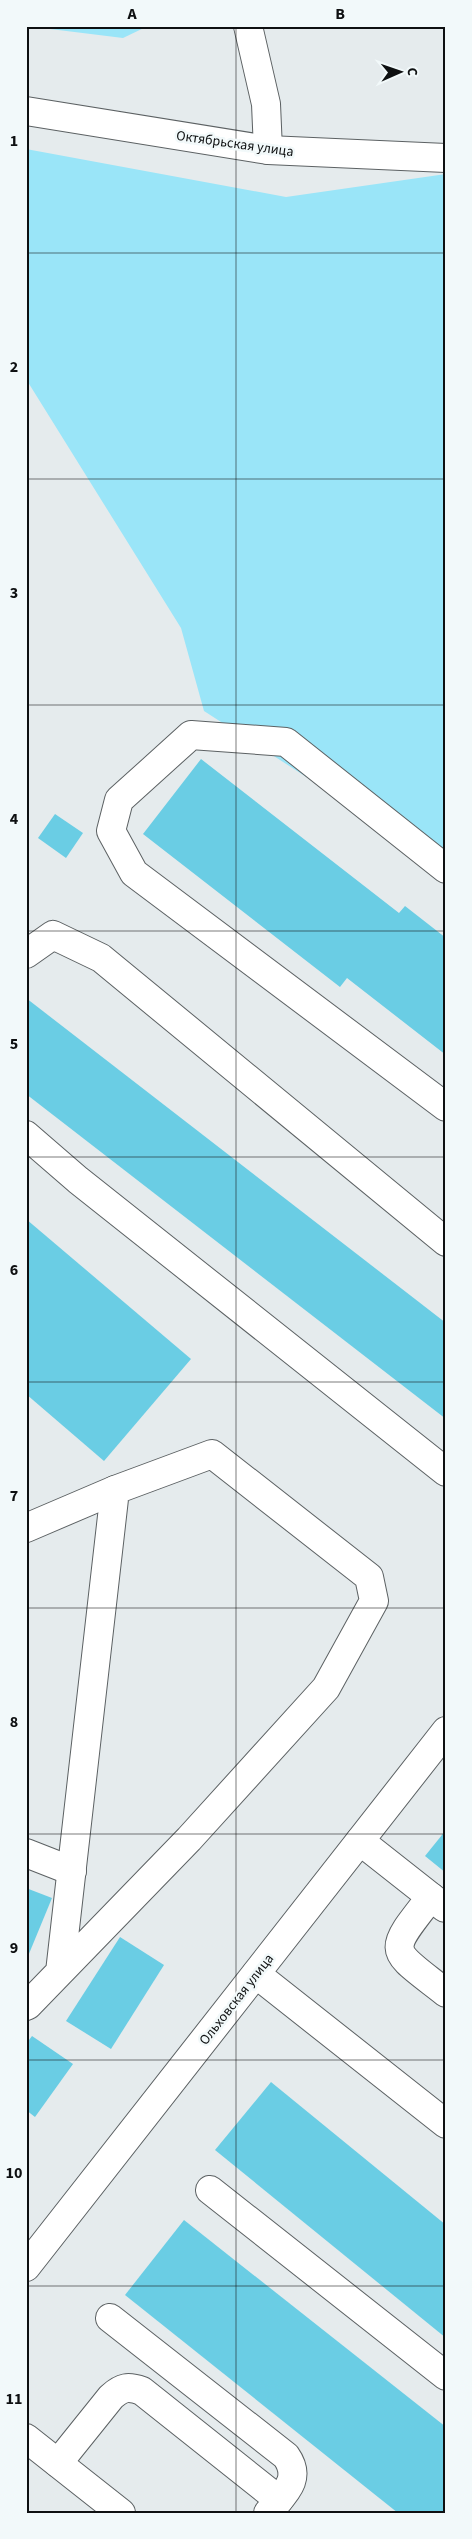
<svg xmlns="http://www.w3.org/2000/svg" width="472" height="2539" font-family="'Source Sans 3',sans-serif">
<style>
.green{fill:#9ae5f8}
.building{fill:#6acde4}
.lines{fill:none;stroke-linecap:round;stroke-linejoin:round}
.minor-casing{stroke:#5c6163;stroke-width:30}
.minor{stroke:#fff;stroke-width:28}
.grid{fill:none;stroke:#0e1011;stroke-width:1;stroke-opacity:0.55}
.labels{text-anchor:middle;stroke-width:5;stroke-linejoin:round;paint-order:stroke}
.street-label{font-size:14px;fill:#0e1011;stroke:#f2f9fa}
.neatline{fill:none;stroke:#0e1011;stroke-width:2}
.grid-label{font-size:16px;text-anchor:middle;font-weight:bold;fill:#0e1011}
</style>
<rect width="100%" height="100%" fill="#e5ebed"/>
<g class="green">
<path d="M26,26H148L123,38Z"/>
<path d="M26,149L286,197L446,174V867L204,711L181,628L26,379Z"/>
</g>
<g class="building">
<path d="M201,759L399,913L405,906L446,938V1055L347,978L340,987L143,834Z"/>
<path d="M55,814L83,833L66,858L38,838Z"/>
<path d="M26,998L446,1323V1419L26,1094Z"/>
<path d="M26,1219L191,1359L104,1461L26,1394Z"/>
<path d="M446,1830V1873L425,1856Z"/>
<path d="M26,1888L52,1898L26,1961Z"/>
<path d="M120,1937L164,1965L111,2049L66,2021Z"/>
<path d="M32,2036L73,2064L35,2117L26,2110V2044Z"/>
<path d="M271,2082L446,2225V2338L215,2150Z"/>
<path d="M184,2220L446,2427V2513H398L125,2295Z"/>
</g>
<g class="lines">
<g class="minor-casing">
<g id="minor">
<path d="M248,26L266,104L268,150"/>
<path d="M26,111L268,150L446,158"/>
<path d="M446,869L286,742L191,735L119,800L111,831L134,873L446,1107"/>
<path d="M26,954L53,935L101,958L446,1242"/>
<path d="M26,1135L78,1180L446,1472"/>
<path d="M26,1528L115,1490"/>
<path d="M360,1841L445,1908"/>
<path d="M26,1853L72,1871"/>
<path d="M431,1897C385,1955 389,1948 446,1993"/>
<path d="M256,1974L446,2124"/>
<path d="M26,2006L28,2005L189,1839L326,1688L374,1601L369,1577L212,1454L115,1490L60,1972"/>
<path d="M210,2190L446,2376"/>
<path d="M26,2267L446,1731"/>
<path d="M110,2318L286,2456C303,2480 283,2494 268,2513"/>
<path d="M26,2438L121,2513"/>
<path d="M58,2463L111,2397C122,2387 128,2386 142,2391L279,2500"/>
</g>
</g>
<use href="#minor" class="minor"/>
</g>
<path class="grid" d="M236,26V2513M26,253H446M26,479H446M26,705H446M26,931H446M26,1157H446M26,1382H446M26,1608H446M26,1834H446M26,2060H446M26,2286H446"/>
<g class="labels">
<g class="street-label">
<text transform="translate(235 143) rotate(8)" y="5">Октябрьская улица</text>
<text transform="translate(236 1999) rotate(-52)" y="5">Ольховская улица</text>
</g>
</g>
<rect width="472" height="2539" fill="none" stroke="#f2f9fa" stroke-width="55"/>
<g transform="translate(400 72) rotate(88)" stroke="#f2f9fa" stroke-width="4" paint-order="stroke">
<path d="M0-4L9 19L0 12L-9 19Z" fill="#0e1011"/>
<text y="-8" font-size="14" font-weight="bold" text-anchor="middle" fill="#0e1011">С</text>
</g>
<rect x="28" y="28" width="416" height="2484" class="neatline"/>
<g class="grid-label">
<text x="132" y="19">A</text>
<text x="340" y="19">B</text>
<text x="14" y="146">1</text>
<text x="14" y="372">2</text>
<text x="14" y="598">3</text>
<text x="14" y="824">4</text>
<text x="14" y="1049">5</text>
<text x="14" y="1275">6</text>
<text x="14" y="1501">7</text>
<text x="14" y="1727">8</text>
<text x="14" y="1953">9</text>
<text x="14" y="2178">10</text>
<text x="14" y="2404">11</text>
</g>
</svg>
